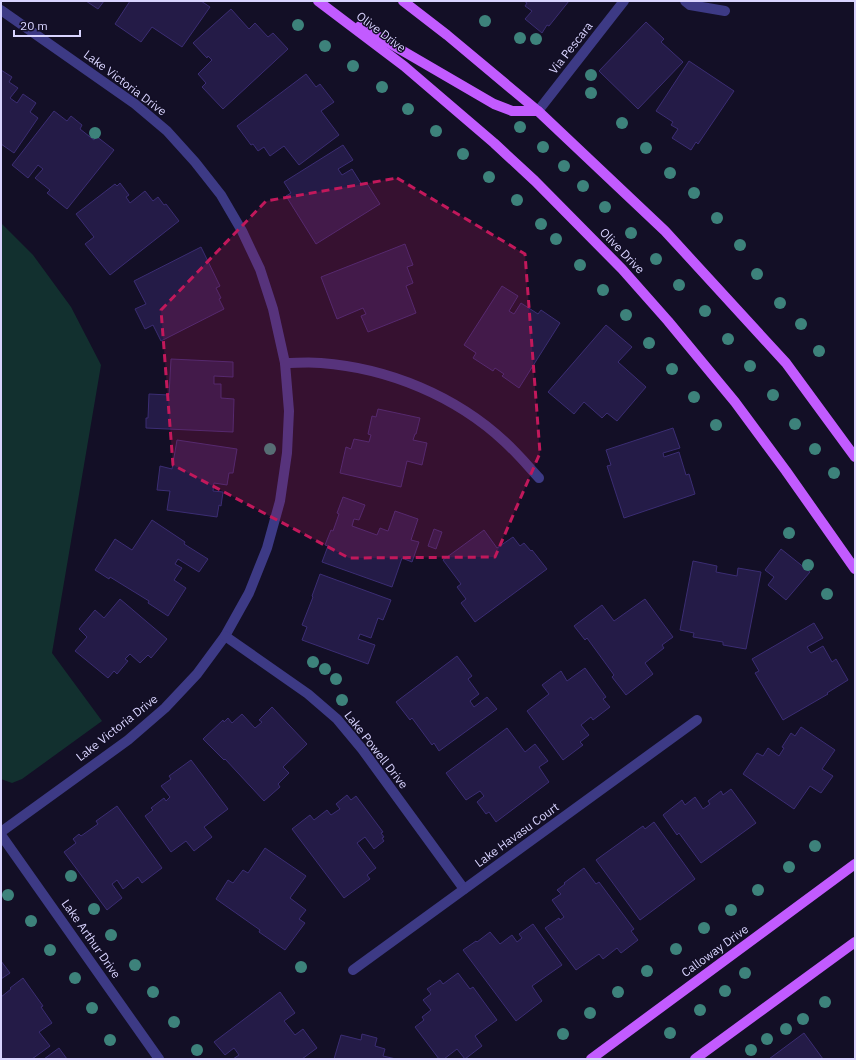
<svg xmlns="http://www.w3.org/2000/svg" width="856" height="1060" font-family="'IBM Plex Sans',sans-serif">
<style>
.green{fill:#12302f}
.building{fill:#241b47;stroke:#3b2d73}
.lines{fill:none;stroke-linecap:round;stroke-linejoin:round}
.minor{stroke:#3d3a85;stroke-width:10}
.major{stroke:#c25bff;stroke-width:10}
.tree{fill:#3d827b}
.marked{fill:#c2185b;fill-opacity:0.2;stroke:#c2185b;stroke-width:3;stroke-dasharray:8 5;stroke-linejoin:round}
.labels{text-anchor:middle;stroke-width:3;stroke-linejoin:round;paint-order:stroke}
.street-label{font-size:12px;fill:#d9d4ff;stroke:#130f26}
</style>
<rect width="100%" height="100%" fill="#130f26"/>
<path class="green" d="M1,223L33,255L71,307L101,365L52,653L102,721L22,779L12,783L1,779Z"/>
<g class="building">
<path d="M86,1H104L98,9Z"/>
<path d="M130,1H201L210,7L182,47L152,27L141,42L115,24Z"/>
<path d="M524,1H569L549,26L547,25L542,33L525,19L532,11L525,6L527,3Z"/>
<path d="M231,9L249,29L255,23L268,37L273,33L288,49L223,109L202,87L206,83L198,74L212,60L208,56L207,58L193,43Z"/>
<path d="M646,22L664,39L661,42L683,62L638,109L599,71Z"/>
<path d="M689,61L734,91L698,144L696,142L691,150L672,138L678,129L671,125L673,122L656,111Z"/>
<path d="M1,70L12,77L9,82L18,88L10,98L17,103L23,94L36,103L30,112L38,118L14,153L1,144Z"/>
<path d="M306,74L316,87L320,84L334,102L321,111L339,135L299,165L284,146L270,156L264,147L258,151L253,144L251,145L237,126Z"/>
<path d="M54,111L67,121L71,116L82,125L80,129L94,140L96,136L114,150L67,209L47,193L50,190L35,178L43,169L38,165L28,178L12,165Z"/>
<path d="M343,145L353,160L338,169L342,175L352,169L362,185L366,182L380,204L316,244L286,196L291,193L284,182Z"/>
<path d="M120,183L129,195L126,197L130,203L145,191L153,201L158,197L164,205L166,204L179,221L110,275L85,244L94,237L76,214L115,184L117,186Z"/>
<path d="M405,244L413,265L407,267L413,283L406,286L416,313L368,332L361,316L366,314L363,308L337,319L321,277Z"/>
<path d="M201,247L220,286L216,288L221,298L219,299L224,309L161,341L153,325L145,329L135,309L146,304L134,281Z"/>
<path d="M502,286L518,296L509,311L514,314L521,303L538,314L541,310L560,323L519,388L502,376L504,374L495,368L493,371L473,358L476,353L464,345Z"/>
<path d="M606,325L632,347L618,362L646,387L617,421L607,413L602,418L584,402L574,414L548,392Z"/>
<path d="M171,359L233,362V377L214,376V384H221V398L234,399L233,432L146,428V418H148L149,394L169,395Z"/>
<path d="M378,409L420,418L416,434H415L413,440L427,443L422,465L407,461L401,487L340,473L346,447L351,449L354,439L369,442L371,435L368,434L372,416L376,417Z"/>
<path d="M673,428L680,448L663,453L664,457L679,452L686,475L689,474L695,494L624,518L607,466L611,465L606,450Z"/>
<path d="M177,440L237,449L233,473H229L227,485L214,483L213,491L223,492L221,506L219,505L217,517L167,510L170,491L157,490L160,466L172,469Z"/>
<path d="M343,497L365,505L359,520L354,519L352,526L377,535L380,528L388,531L395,511L418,519L411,540L419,542L412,562L402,558L392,587L322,562L328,546L325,545L331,530L333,531L339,514L337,513Z"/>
<path d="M152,520L185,542L184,544L208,559L199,572L178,559L175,564L182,568L174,580L186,588L168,616L148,603L149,601L110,577L109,579L95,570L115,539L132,550Z"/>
<path d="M434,529L442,532L436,549L428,546Z"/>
<path d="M484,530L497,548L513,537L520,546L524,543L531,551L532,550L547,569L475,622L461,603L466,599L457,587L461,584L443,560Z"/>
<path d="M781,549L810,572L786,600L768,585L774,577L765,570Z"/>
<path d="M693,561L717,566L716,572L737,576L738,568L761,572L746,649L723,645V642L693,637L694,633L680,630Z"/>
<path d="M320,574L391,600L383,620L378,618L371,638L360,634L358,639L375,645L368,664L302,640L307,627L302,625L313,597L312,596Z"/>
<path d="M120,599L167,639L151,658L148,655L140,663L130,654L125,659L128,661L117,674L114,671L108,678L75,651L87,637L79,629L95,610L104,618Z"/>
<path d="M645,599L673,637L662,645L664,648L645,663L653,674L626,695L612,677L614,675L587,638L585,640L574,626L602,605L614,621Z"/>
<path d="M814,623L823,638L807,647L811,653L823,646L832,662L836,659L848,680L827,693L828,694L783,720L755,673L759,671L752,659Z"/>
<path d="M457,656L472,676L468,679L479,694L470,701L474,707L487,697L497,709L439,751L434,743L432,745L412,718L410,720L396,702Z"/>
<path d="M585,668L606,697L603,699L610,707L593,720L591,717L581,725L589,735L580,742L583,745L563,760L527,711L549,694L542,685L561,671L567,681Z"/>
<path d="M272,707L307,744L283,767L289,773L278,784L280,787L264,801L225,759L224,760L203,739L223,720L224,722L228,718L232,723L242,714L255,728L262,722L259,720Z"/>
<path d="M801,727L835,750L822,769L833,776L821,793L810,786L794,809L743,774L757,753L763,756L768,748L779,756L784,748L782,747L791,733L795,736Z"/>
<path d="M507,728L525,752L535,744L548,761L539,767L549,782L496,822L489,812L486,814L477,802L484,796L480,791L466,800L446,773Z"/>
<path d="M191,760L228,809L204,827L212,837L194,851L186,841L171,852L145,816L153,810L151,808L164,798L166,801L170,797L161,786L171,779L169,776Z"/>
<path d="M731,789L756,823L701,863L679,833L677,835L663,815L682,800L685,805L695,797L703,809L710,804L708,801L721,791L723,795Z"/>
<path d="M347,795L351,800L356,796L383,832L381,833L384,837L382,838L384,841L374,849L365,837L357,843L376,868L367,875L370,879L344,898L292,829L310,815L314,820L327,810L331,815L340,809L336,804Z"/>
<path d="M117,806L162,868L142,883L138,877L123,889L117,880L112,884L122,898L107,910L64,852L76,843L73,839L79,834L81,836L98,824L96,821Z"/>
<path d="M654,822L695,879L640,920L596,860L643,826L645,829Z"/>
<path d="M265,848L306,876L290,898L306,910L299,919L305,923L285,950L259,932L260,930L216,899L228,880L233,883L243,870L248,873Z"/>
<path d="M584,868L596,884L599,882L634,929L631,931L638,940L621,953L617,948L603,959L599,954L576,970L545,928L559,918L560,920L564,917L552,900L561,894L557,890L565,884L564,883Z"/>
<path d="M533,924L562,965L532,986L542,1001L516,1021L463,950L476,941L477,942L490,932L500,944L512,935L517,942L522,938L519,934Z"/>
<path d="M1,961L10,973L1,979Z"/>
<path d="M458,973L470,989L473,987L497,1020L475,1036L482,1046L465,1059L457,1049L444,1059H439L415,1027L424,1020L422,1017L431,1010L423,1000L431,994L427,989L440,980L443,984Z"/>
<path d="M23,978L43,1006L41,1007L52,1023L39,1032L50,1046L32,1059H1V997L11,989L10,988Z"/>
<path d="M280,992L295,1013L284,1021L295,1035L303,1029L317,1048L302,1059H233L239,1055L234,1048L225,1055L214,1042Z"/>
<path d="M804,1033L823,1059H769Z"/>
<path d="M362,1034L377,1038L375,1046L385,1049L383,1056L396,1059H334L341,1035L361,1040Z"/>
<path d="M59,1048L67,1059H44Z"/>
</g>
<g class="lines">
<g class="minor">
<path d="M685,1L690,5L725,11"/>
<path d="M1,10L135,104L167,131L195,162L221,195L242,231L260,269L273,309L285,363L289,411L287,453L280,501L267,548L249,593L225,636L197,674L165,708L128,740L1,832"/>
<path d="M538,111L624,1"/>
<path d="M285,363C297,363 309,362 321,363C388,368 456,396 505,442C517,453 528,466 539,478"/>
<path d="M225,636L308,694L337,719L362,749L464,889"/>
<path d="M1,835L159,1059"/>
<path d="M353,970L697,720"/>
</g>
<g class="major">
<path d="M318,1L404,66L494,143L535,181L622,269L668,321L735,402L786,471L855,569"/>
<path d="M403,1L447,35L538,111L665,231L786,363L855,457"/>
<path d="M360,26L494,104L512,111H538"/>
<path d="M591,1059L855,864"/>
<path d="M695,1059L855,942"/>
</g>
</g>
<g class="tree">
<circle cx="485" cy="21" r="6"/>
<circle cx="298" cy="25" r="6"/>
<circle cx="520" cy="38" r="6"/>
<circle cx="536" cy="39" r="6"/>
<circle cx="325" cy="46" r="6"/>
<circle cx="353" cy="66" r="6"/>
<circle cx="591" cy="75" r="6"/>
<circle cx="382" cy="87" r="6"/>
<circle cx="591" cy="93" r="6"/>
<circle cx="408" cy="109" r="6"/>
<circle cx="622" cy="123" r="6"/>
<circle cx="520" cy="127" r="6"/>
<circle cx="436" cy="131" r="6"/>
<circle cx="95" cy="133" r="6"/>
<circle cx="543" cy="147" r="6"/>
<circle cx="646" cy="148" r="6"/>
<circle cx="463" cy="154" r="6"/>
<circle cx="564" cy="166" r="6"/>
<circle cx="670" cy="173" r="6"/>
<circle cx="489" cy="177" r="6"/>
<circle cx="583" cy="186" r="6"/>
<circle cx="694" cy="193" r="6"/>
<circle cx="517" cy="200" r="6"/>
<circle cx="605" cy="207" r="6"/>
<circle cx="717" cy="218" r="6"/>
<circle cx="541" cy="224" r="6"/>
<circle cx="631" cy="233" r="6"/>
<circle cx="556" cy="239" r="6"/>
<circle cx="740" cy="245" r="6"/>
<circle cx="656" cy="259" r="6"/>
<circle cx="580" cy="265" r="6"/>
<circle cx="757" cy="274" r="6"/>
<circle cx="679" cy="285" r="6"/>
<circle cx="603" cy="290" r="6"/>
<circle cx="780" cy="303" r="6"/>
<circle cx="705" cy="311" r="6"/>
<circle cx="626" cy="315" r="6"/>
<circle cx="801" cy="324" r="6"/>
<circle cx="728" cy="339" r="6"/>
<circle cx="649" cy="343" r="6"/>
<circle cx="819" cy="351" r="6"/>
<circle cx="750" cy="366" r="6"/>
<circle cx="672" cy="369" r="6"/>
<circle cx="773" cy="395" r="6"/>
<circle cx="694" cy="397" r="6"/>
<circle cx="795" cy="424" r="6"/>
<circle cx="716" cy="425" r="6"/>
<circle cx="270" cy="449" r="6"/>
<circle cx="815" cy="449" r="6"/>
<circle cx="834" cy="473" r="6"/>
<circle cx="789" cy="533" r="6"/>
<circle cx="808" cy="565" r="6"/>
<circle cx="827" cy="594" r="6"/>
<circle cx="313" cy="662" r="6"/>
<circle cx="325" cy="669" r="6"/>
<circle cx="336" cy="679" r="6"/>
<circle cx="342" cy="700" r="6"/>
<circle cx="815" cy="846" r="6"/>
<circle cx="789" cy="867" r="6"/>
<circle cx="71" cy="876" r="6"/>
<circle cx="758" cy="890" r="6"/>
<circle cx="8" cy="895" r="6"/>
<circle cx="94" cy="909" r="6"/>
<circle cx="731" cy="910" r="6"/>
<circle cx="31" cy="921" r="6"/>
<circle cx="704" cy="928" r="6"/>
<circle cx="111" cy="935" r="6"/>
<circle cx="676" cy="949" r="6"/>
<circle cx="50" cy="950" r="6"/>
<circle cx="135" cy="965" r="6"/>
<circle cx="301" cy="967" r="6"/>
<circle cx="647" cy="971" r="6"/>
<circle cx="745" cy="973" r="6"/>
<circle cx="75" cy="978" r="6"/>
<circle cx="725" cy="991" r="6"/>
<circle cx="153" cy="992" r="6"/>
<circle cx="618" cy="992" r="6"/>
<circle cx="825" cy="1002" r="6"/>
<circle cx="92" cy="1008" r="6"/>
<circle cx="700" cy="1010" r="6"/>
<circle cx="590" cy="1013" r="6"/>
<circle cx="803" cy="1019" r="6"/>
<circle cx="174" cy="1022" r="6"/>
<circle cx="786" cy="1029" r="6"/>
<circle cx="670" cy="1033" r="6"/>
<circle cx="563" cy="1034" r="6"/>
<circle cx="767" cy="1039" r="6"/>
<circle cx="110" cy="1040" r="6"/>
<circle cx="197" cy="1050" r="6"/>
<circle cx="751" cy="1050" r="6"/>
</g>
<path class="marked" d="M397,178L525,254L540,453L495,557L349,558L173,465L161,310L266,201Z"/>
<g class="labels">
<g class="street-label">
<text transform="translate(381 32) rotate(37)" y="4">Olive Drive</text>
<text transform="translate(571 48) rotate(-52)" y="4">Via Pescara</text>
<text transform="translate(125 83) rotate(37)" y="4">Lake Victoria Drive</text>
<text transform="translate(622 251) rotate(46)" y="4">Olive Drive</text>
<text transform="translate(117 728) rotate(-38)" y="4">Lake Victoria Drive</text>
<text transform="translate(376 750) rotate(52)" y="4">Lake Powell Drive</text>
<text transform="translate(517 835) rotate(-36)" y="4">Lake Havasu Court</text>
<text transform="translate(91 939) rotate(55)" y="4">Lake Arthur Drive</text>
<text transform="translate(715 951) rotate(-36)" y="4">Calloway Drive</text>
</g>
</g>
<rect width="856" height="1060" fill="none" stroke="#d9d4ff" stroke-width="4"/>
<path d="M14 30v6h66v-6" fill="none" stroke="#d9d4ff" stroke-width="2"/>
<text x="20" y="30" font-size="12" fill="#d9d4ff" stroke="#130f26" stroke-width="3" paint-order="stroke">20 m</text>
</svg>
